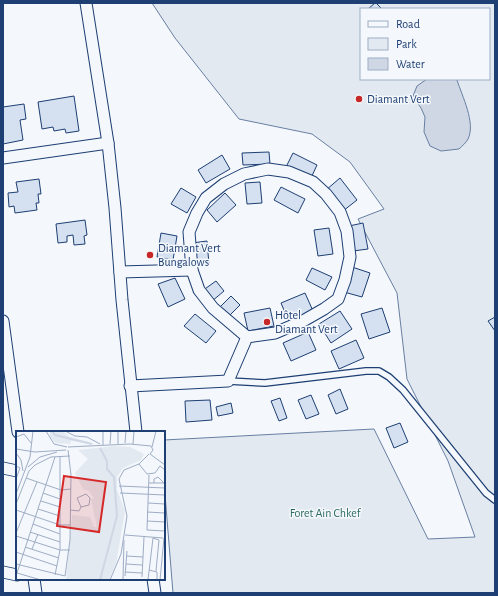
<svg xmlns="http://www.w3.org/2000/svg" width="498" height="596" font-family="'Alegreya Sans',sans-serif">
<style>
.green{fill:#e3e9f0;stroke:#687fa3;fill-rule:evenodd}
.water{fill:#cfd7e4;stroke:#687fa3}
.building{fill:#d5e0f0;stroke:#1d3f73}
.lines{fill:none;stroke-linecap:round;stroke-linejoin:round}
.service-casing{stroke:#1d3f73;stroke-width:8}
.minor-casing{stroke:#1d3f73;stroke-width:13}
.service{stroke:#f4f7fb;stroke-width:5.5}
.minor{stroke:#f4f7fb;stroke-width:11}
.poi-dot{fill:#c62828;stroke:#f4f7fb;stroke-width:1.5}
.labels{text-anchor:middle;stroke-width:3;stroke-linejoin:round;paint-order:stroke}
.poi-label{font-size:12px;fill:#1d3f73;stroke:#f4f7fb;text-anchor:start}
.park-label{font-size:12px;fill:#2c6c60;stroke:#f4f7fb}
.inset-river{fill:none;stroke:#cfd7e4;stroke-width:2}
.inset-road{fill:none;stroke:#9eadc5;stroke-width:1}
.view{fill:#d62828;fill-opacity:0.15;stroke:#d62828;stroke-width:2}
.inset-edge{fill:none;stroke:#1d3f73;stroke-width:2}
</style>
<rect width="100%" height="100%" fill="#f4f7fb"/>
<path class="green" d="M152,3H495V593H173L164,482V440L374,429L428,539L475,537L448,461L407,379L397,293L358,219L384,209L350,162L312,134L239,119L175,38ZM361,9H489V79H361Z"/>
<path class="water" d="M427,79H455L457,80C462,96 476,123 468,139C466,143 462,146 459,149L441,151L430,146L424,132L425,117L421,108L413,96L417,86Z"/>
<g class="building">
<path d="M375,3H376L382,9H368Z"/>
<path d="M74,96L79,131L66,133L65,129L54,131L53,127L42,129L38,102Z"/>
<path d="M24,104L26,119L20,120L23,140L3,144V107Z"/>
<path d="M269,152L270,164L243,165L242,153Z"/>
<path d="M293,153L317,165L311,178L286,167Z"/>
<path d="M222,155L230,169L206,183L198,170Z"/>
<path d="M340,178L357,200L343,211L326,190Z"/>
<path d="M39,179L41,194H38L39,203H36L37,210L15,213L14,206L9,207L8,193L18,192L16,182Z"/>
<path d="M260,182L262,203L247,204L245,183Z"/>
<path d="M281,187L305,199L298,213L274,200Z"/>
<path d="M181,188L196,197L187,213L171,204Z"/>
<path d="M225,193L236,205L217,222L207,210Z"/>
<path d="M85,220L87,235L84,236L85,244L74,245L73,235L67,236V242L58,243L56,224Z"/>
<path d="M363,223L368,249L353,251L349,226Z"/>
<path d="M329,228L333,254L318,256L314,230Z"/>
<path d="M161,233L177,236L173,260L157,257Z"/>
<path d="M207,241L209,264L193,265L192,243Z"/>
<path d="M352,267L370,273L362,297L344,292Z"/>
<path d="M312,268L332,277L325,290L306,280Z"/>
<path d="M175,278L185,299L168,307L158,284Z"/>
<path d="M216,281L224,291L211,302L202,291Z"/>
<path d="M305,293L313,311L289,322L281,303Z"/>
<path d="M231,296L240,305L228,317L219,308Z"/>
<path d="M270,308L274,326L248,331L244,313Z"/>
<path d="M382,308L390,332L369,339L361,314Z"/>
<path d="M340,311L352,329L331,343L319,324Z"/>
<path d="M195,314L216,331L206,343L184,326Z"/>
<path d="M495,317V331L488,321Z"/>
<path d="M308,332L316,350L291,361L283,343Z"/>
<path d="M356,340L364,358L339,369L331,351Z"/>
<path d="M340,389L348,409L336,414L328,395Z"/>
<path d="M311,395L319,414L306,419L298,400Z"/>
<path d="M280,398L287,418L279,421L271,401Z"/>
<path d="M210,400L212,420L186,422L185,401Z"/>
<path d="M231,403L233,413L218,416L216,407Z"/>
<path d="M400,423L408,442L394,448L386,428Z"/>
</g>
<g class="lines">
<g class="service-casing">
<path id="service" d="M228,381L265,383L366,371H379L389,377L403,390L486,493L495,500"/>
</g>
<g class="minor-casing">
<g id="minor">
<path d="M86,3L108,143L115,208L122,300L136,432"/>
<path d="M3,158L108,143"/>
<path d="M120,272L192,270"/>
<path d="M3,321L18,432"/>
<path d="M130,386L228,381L247,337L275,333L303,321L324,309L338,299L345,280L350,257L347,231L340,212L326,194L313,182L289,172L268,169L244,174L224,184L206,198L197,213L189,232L192,270L199,290L213,308L247,337"/>
<path d="M3,468L17,471"/>
<path d="M3,572L17,575"/>
<path d="M34,579L36,593"/>
<path d="M153,579L155,593"/>
</g>
</g>
<use href="#service" class="service"/>
<use href="#minor" class="minor"/>
</g>
<g class="poi-dot">
<circle cx="359" cy="99" r="4"/>
<circle cx="150" cy="255" r="4"/>
<circle cx="267" cy="322" r="4"/>
</g>
<g class="labels">
<g class="poi-label">
<text x="367" y="103">Diamant Vert</text>
<text x="158" y="252">Diamant Vert<tspan x="158" dy="14">Bungalows</tspan></text>
<text x="275" y="319">Hôtel<tspan x="275" dy="14">Diamant Vert</tspan></text>
</g>
<g class="park-label">
<text x="325" y="517">Foret Ain Chkef</text>
</g>
</g>
<g transform="translate(16 431)">
<rect width="149" height="149" fill="#f4f7fb"/>
<path d="M34,0H46L54,6L78,13L55,10L54,13L40,12L34,6ZM99,15L114,16L128,23L125,29L107,37L101,46V59L109,80L100,133L93,149H50L56,84L74,86L78,96H81L75,68L78,67L73,60L67,58L59,42L72,28L62,19Z" fill="#e3e9f0"/>
<path class="inset-river" d="M36,0L39,4L76,13M84,149L101,85L98,46L91,38V30L84,17"/>
<path class="inset-road" d="M30,0L38,13L51,16M49,0L59,5L71,6L84,13M0,6L8,3L15,12M109,12L110,0M94,13L95,0M102,13V0M117,13L118,0M87,14V0M52,16L114,13L135,15L137,19L134,23M136,16L140,0M0,18L19,21L50,19M0,22L5,29L7,40M134,23L149,34M123,33L131,43L139,42L144,35L149,39M0,35L4,37L0,48M12,36L24,26L41,21M133,44L131,99L149,100M10,47L45,59L55,58M133,52H148M138,52V48L142,46L148,52M103,55L149,57M27,62L44,68M104,62L149,64M0,63L14,26L17,0M25,70L44,76M132,72L149,73M0,73L13,40L19,34L35,26L54,25M22,78L44,85M0,79L44,94H54M54,79L63,80L65,76L73,74L74,67L70,63L61,67L65,76M131,81L149,82M131,90L149,91M17,93L44,103M14,101L44,111M0,102L21,51M109,104L147,107M0,105L44,119H54M9,116L43,127M16,118L22,103M0,121L41,135M110,125L127,126M0,133L49,145L54,109L55,44L52,19M110,133L126,134M133,139L141,141V149M109,141L126,142M1,142L25,149M39,144L44,119V25M0,145L39,26M109,145L111,120M126,146L128,106M94,149L105,123L111,85L103,48L108,39L123,33L133,23M107,149L108,109M132,149L137,107L143,109L140,140M144,149L148,107"/>
<path class="view" d="M48,45L90,51L83,101L41,95Z"/>
<rect width="149" height="149" class="inset-edge"/>
</g>
<rect width="498" height="596" fill="none" stroke="#1d3f73" stroke-width="8"/>
<rect x="360" y="8" width="130" height="72" fill="#f4f7fb" stroke="#9eadc5"/>
<rect x="368" y="21" width="20" height="6" fill="#f4f7fb" stroke="#9eadc5"/>
<text x="396" y="28" font-size="12" fill="#1d3f73">Road</text>
<rect x="368" y="38" width="20" height="12" fill="#e3e9f0" stroke="#9eadc5"/>
<text x="396" y="48" font-size="12" fill="#1d3f73">Park</text>
<rect x="368" y="58" width="20" height="12" fill="#cfd7e4" stroke="#9eadc5"/>
<text x="396" y="68" font-size="12" fill="#1d3f73">Water</text>
</svg>
